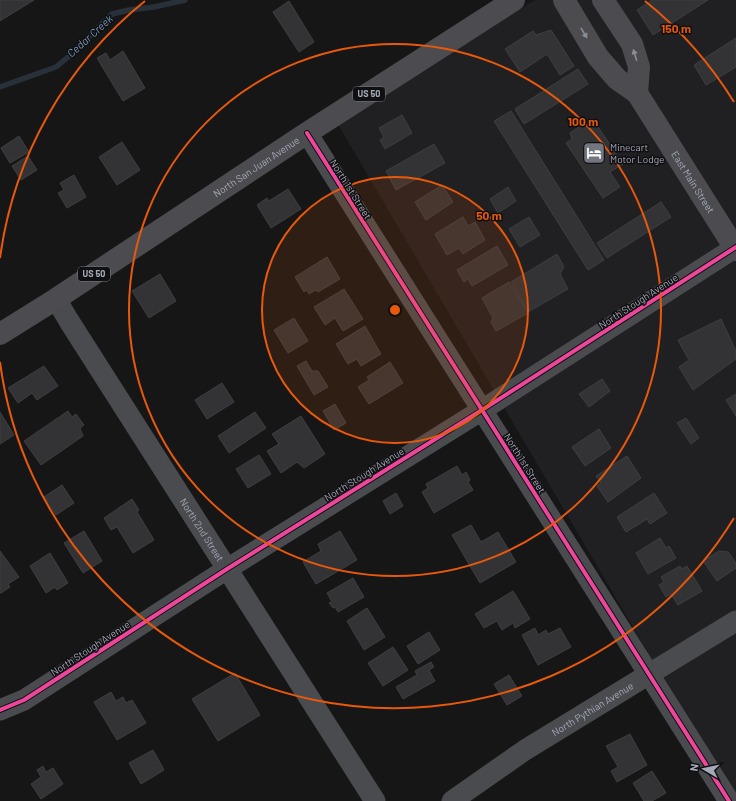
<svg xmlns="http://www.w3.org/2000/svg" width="736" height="801" font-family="Barlow,sans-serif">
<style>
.built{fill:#201f22}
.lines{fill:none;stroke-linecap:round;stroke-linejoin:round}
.stream{stroke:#283039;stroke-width:5.5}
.building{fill:#333335;stroke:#3e3f42}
.minor{stroke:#494b4f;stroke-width:21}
.primary{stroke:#4c4c50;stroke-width:22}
.trunk{stroke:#4c4c50;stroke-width:22}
.cycleway-casing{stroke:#101012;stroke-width:6}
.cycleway{stroke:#ed469a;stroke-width:4}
.oneway{fill:#8a8e99}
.ring{fill:none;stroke:#e8590c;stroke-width:2}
.labels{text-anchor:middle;stroke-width:3;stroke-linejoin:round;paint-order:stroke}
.shield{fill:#101012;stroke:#787c86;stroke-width:1}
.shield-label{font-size:9px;font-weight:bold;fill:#a5aab8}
.poi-label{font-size:10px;fill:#a5aab8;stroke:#101012;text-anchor:start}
.street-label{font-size:10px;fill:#a5aab8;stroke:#101012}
.water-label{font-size:11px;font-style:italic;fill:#7997b6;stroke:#101012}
.centre{fill:#e8590c;stroke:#101012;stroke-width:2}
.ring-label{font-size:12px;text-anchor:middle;font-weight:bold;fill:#e8590c;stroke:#101012;stroke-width:3;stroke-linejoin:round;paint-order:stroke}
</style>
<rect width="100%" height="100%" fill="#161616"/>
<path class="built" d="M535,0H736V801H735L333,116Z"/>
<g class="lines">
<path class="stream" d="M0,87L56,67L73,53L112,14L129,10L154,7L185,0"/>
</g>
<g class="building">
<path d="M0,0H34L0,21Z"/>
<path d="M652,0H708L653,35L637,10Z"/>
<path d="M289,1L314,42L299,52L273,12Z"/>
<path d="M551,30L574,66L560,75L547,54L520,72L505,49L533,31L536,35Z"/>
<path d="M736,38V67L706,85L694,65Z"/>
<path d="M123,51L145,88L123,101L97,58L106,53L110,60Z"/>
<path d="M578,69L588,84L524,124L515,109Z"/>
<path d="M511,111L604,260L588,270L494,121Z"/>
<path d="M402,115L412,133L385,149L380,140L384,137L379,128Z"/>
<path d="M592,118L623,164L610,172L620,187L603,198L566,143L572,139L570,133Z"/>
<path d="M19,136L29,152L10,163L1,148Z"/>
<path d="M122,142L140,170L117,185L99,157Z"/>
<path d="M434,144L445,163L396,190L386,171Z"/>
<path d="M28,156L37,170L21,180L12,166Z"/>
<path d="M74,175L86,197L67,208L58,193L64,190L60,183Z"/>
<path d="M442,185L453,202L426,220L415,202Z"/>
<path d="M508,187L516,201L498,213L490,199Z"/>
<path d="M288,189L301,209L271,228L257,205L267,198L269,201Z"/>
<path d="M661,202L671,217L607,258L597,243Z"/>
<path d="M463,217L468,226L475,222L485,240L463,254L459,248L447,255L435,234Z"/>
<path d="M529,217L540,235L520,247L509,229Z"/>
<path d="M497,246L508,265L472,286L468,279L464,282L457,270Z"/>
<path d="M557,254L564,267L560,274L568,289L528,312L511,282Z"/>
<path d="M327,257L340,279L318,292L316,290L309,294L307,290L304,292L295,277Z"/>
<path d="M160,274L176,301L149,318L132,291Z"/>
<path d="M509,282L528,313L496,331L491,322L493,318L482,298Z"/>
<path d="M344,289L363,319L343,331L335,318L325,325L314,307Z"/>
<path d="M294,318L308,341L288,353L274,330Z"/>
<path d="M721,319L736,351V359L693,390L679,367L689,360L678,340Z"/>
<path d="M365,326L381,354L361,366L357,359L348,364L336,344Z"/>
<path d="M306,361L312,371H318L328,387L314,395L297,366Z"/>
<path d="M390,362L403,383L369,404L358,387L369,380L367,377Z"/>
<path d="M44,366L58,386L37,400L32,393L18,403L8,388Z"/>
<path d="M602,379L610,391L589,407L579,394Z"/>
<path d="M222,383L234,402L207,419L195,400Z"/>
<path d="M736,394V416L726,400Z"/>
<path d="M335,404L346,423L334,430L323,411Z"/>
<path d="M68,411L72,417L76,414L84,425L80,428L83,436L41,465L24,441Z"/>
<path d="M0,412L14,435L0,444Z"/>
<path d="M255,412L266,428L229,453L218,436Z"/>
<path d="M301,416L325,454L304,468L297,462L281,473L267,451L279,444L272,434Z"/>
<path d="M686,418L699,438L691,444L677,423Z"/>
<path d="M599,429L611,448L585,466L572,447Z"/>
<path d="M259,455L271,474L248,488L236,469Z"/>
<path d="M627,456L641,478L608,502L597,486L601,483L596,476Z"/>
<path d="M457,466L462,475L466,472L470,480L468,482L473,490L434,513L422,492L428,488L426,484Z"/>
<path d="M62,485L74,503L56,515L44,497Z"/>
<path d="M396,493L403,506L390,514L383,501Z"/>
<path d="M654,493L667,513L650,524L647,519L626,532L617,517Z"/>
<path d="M132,499L139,510L137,512L154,540L133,553L117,527L111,530L104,518Z"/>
<path d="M471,525L481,542L498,532L516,562L480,583L452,535Z"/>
<path d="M84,531L102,561L83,573L64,543Z"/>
<path d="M340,531L357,560L316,584L303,562L321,551L318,544Z"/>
<path d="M660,538L666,548L669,546L676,558L648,574L636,553Z"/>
<path d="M0,551L19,577L8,584L10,587L1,593H0Z"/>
<path d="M719,551L728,552L736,563V568L717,581L703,561Z"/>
<path d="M50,553L68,583L57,590L55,587L46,593L30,566Z"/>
<path d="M680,566L682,569L687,566L702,591L678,605L671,594L666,597L659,585L664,582L661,577Z"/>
<path d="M353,578L364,597L338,612L335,607L333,608L329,603L332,602L327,593Z"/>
<path d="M513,591L530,619L515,628L513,623L502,630L497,621L484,628L475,614Z"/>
<path d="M367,608L385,637L364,650L347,621Z"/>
<path d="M535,628L538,635L546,630L548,634L560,628L571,647L538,665L522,635Z"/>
<path d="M429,632L440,650L418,664L407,646Z"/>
<path d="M393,647L408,670L383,686L368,663Z"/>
<path d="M431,662L434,667L429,670L435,681L403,699L396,687L417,675L415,671Z"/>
<path d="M235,673L260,715L218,741L192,699Z"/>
<path d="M509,675L522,696L507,705L494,684Z"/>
<path d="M111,692L116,701L123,697L126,703L132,700L146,723L117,740L94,702Z"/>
<path d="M630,734L647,765L617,782L611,771L618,767L606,746Z"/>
<path d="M153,750L164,770L141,784L129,763Z"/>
<path d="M43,766L46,772L53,768L63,784L41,799L31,784L41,777L37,770Z"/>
<path d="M652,771L666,793L652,801H644L633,783Z"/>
</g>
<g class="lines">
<g class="minor">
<path d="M307,133L729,801"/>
<path id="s1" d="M56,299L69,321L375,801"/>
<path d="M0,710L24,700L227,569L482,410L736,247"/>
<path id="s2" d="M452,801L525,750L736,621"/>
</g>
<g class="primary">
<path id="s3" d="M564,0L598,57L617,79L637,93L736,250"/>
<path d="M603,0L632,44L639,67L637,93"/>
</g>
<path class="trunk" id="s4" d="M0,334L56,299L307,133L514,0"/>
<g class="cycleway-casing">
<g id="cycleway">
<path d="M307,133L729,801"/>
<path d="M0,710L24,700L227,569L482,410L736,247"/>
</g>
</g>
<use href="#cycleway" class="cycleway"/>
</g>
<defs><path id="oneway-solid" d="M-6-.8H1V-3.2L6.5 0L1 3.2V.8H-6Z"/></defs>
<g class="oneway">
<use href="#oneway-solid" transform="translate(584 33) rotate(59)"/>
<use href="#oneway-solid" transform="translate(635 55) rotate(-107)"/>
</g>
<circle cx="395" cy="310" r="133" fill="#e8590c" fill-opacity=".12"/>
<g class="ring">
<circle cx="395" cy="310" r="133"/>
<circle cx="395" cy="310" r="266"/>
<path d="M734 518A398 398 0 0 1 0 362M0 258A398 398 0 0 1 145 1M645 1A398 398 0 0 1 734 102"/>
</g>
<defs>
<g id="hotel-square" transform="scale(1.15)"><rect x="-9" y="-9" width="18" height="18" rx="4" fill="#73767f" stroke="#101012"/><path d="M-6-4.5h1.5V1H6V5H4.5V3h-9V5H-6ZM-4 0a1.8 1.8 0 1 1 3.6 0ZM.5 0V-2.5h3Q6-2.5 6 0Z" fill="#fff"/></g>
</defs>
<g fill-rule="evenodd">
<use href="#hotel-square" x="594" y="153"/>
</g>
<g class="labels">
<g class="shield">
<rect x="353" y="87" width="32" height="14" rx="3"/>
<rect x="78" y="267" width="32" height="14" rx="3"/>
</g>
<g class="shield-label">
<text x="369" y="97">US 50</text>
<text x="94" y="277">US 50</text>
</g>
<g class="poi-label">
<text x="610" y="151">Minecart<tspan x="610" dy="12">Motor Lodge</tspan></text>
</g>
<g class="street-label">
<text dy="4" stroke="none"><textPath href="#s4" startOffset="306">North San Juan Avenue</textPath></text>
<text dy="4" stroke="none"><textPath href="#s3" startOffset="225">East Main Street</textPath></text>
<text transform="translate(351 189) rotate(58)" y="4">North 1st Street</text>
<text transform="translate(638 301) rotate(-33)" y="4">North Stough Avenue</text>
<text transform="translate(525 463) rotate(58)" y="4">North 1st Street</text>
<text transform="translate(364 474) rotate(-32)" y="4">North Stough Avenue</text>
<text dy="4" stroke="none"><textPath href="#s1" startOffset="273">North 2nd Street</textPath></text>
<text transform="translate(90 648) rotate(-33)" y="4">North Stough Avenue</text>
<text dy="4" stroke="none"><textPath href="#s2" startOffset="168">North Pythian Avenue</textPath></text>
</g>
<g class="water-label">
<text transform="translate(90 36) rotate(-42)" y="4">Cedar Creek</text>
</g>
</g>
<circle cx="395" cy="310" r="6" class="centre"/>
<g class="ring-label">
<text x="676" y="33">150 m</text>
<text x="583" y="126">100 m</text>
<text x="489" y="220">50 m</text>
</g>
<g transform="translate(704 769) rotate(279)" stroke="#101012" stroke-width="3" paint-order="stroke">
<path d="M0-3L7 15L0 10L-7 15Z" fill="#a5aab8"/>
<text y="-6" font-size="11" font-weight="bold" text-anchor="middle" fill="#a5aab8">N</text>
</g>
</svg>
